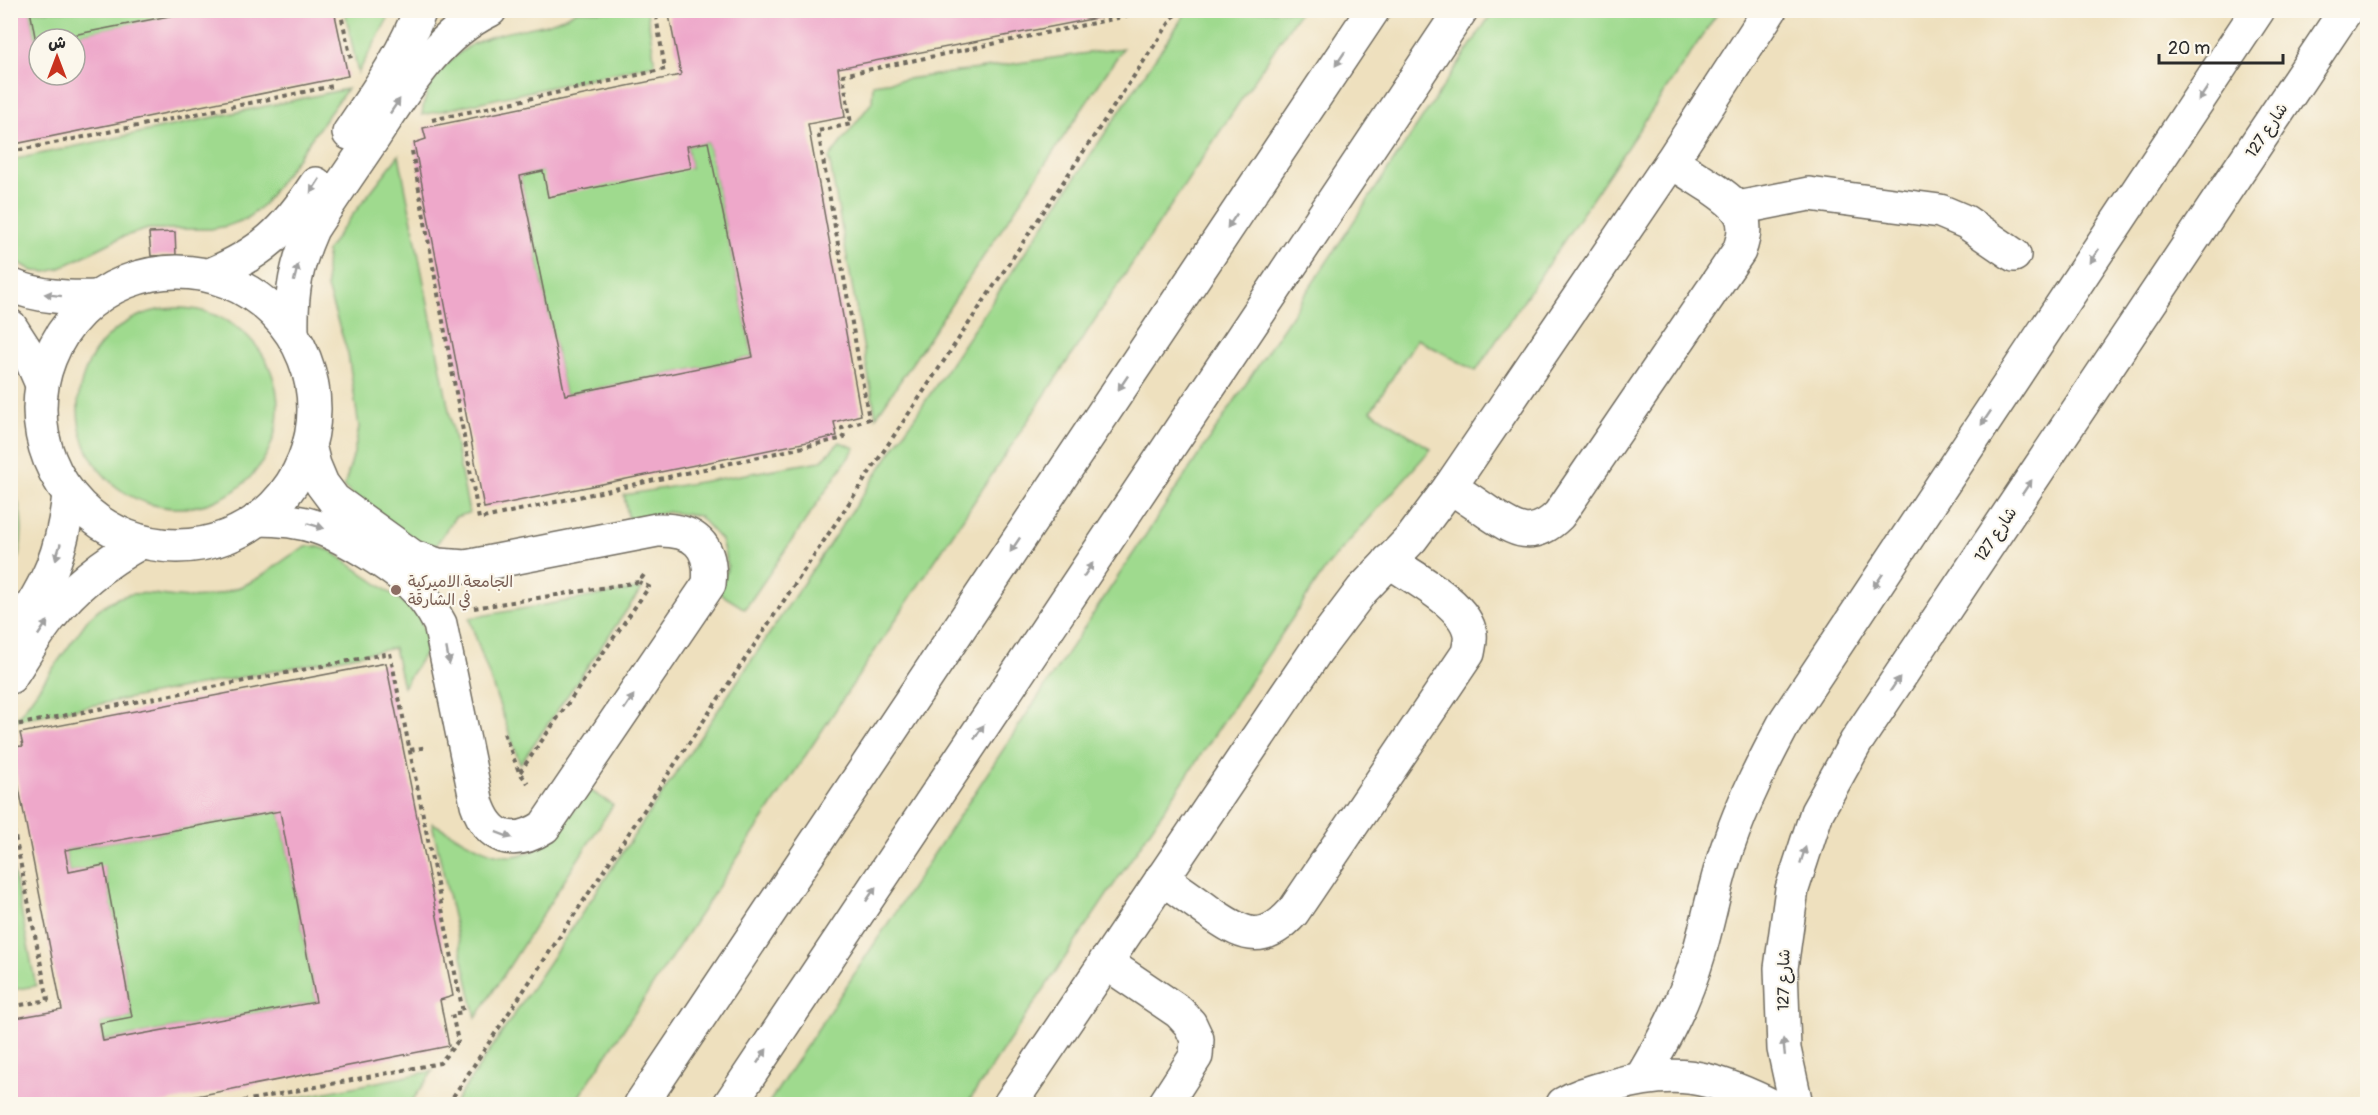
<svg xmlns="http://www.w3.org/2000/svg" width="2378" height="1115" font-family="Pangolin,'Playpen Sans Arabic',sans-serif">
<style>
.green{fill:#9fda8e;stroke:#65825c;stroke-width:1.5}
.building{fill:#eea8ca;fill-rule:evenodd}
.lines{fill:none;stroke-linecap:round;stroke-linejoin:round}
.minor-casing{stroke:#6f6a5e;stroke-width:36}
.tertiary-casing{stroke:#6f6a5e;stroke-width:36}
.path{stroke:#6f6a5e;stroke-width:4;stroke-dasharray:4.5 4.5;stroke-linecap:butt}
.minor{stroke:#fff;stroke-width:33}
.tertiary{stroke:#fff;stroke-width:33}
.oneway{fill:#a0a0a0}
.education-dot{fill:#8d6e63;stroke:#fbf7ec;stroke-width:2}
.labels{text-anchor:middle;stroke-width:4.5;stroke-linejoin:round;paint-order:stroke}
.street-label{font-size:16px;fill:#2b2b2b;stroke:#fbf7ec}
.education-label{font-size:16px;fill:#785e54;stroke:#fbf7ec;text-anchor:start}
</style>
<rect width="100%" height="100%" fill="#fbf7ec"/>
<filter id="ink" filterUnits="userSpaceOnUse"><feTurbulence type="fractalNoise" baseFrequency=".0167" numOctaves="2"/><feDisplacementMap in="SourceGraphic" scale="12" xChannelSelector="R" yChannelSelector="G"/><feConvolveMatrix kernelMatrix="1 2 1 2 8 2 1 2 1" color-interpolation-filters="sRGB"/></filter>
<filter id="wash" filterUnits="userSpaceOnUse"><feTurbulence type="fractalNoise" baseFrequency=".008" numOctaves="4" result="noise"/><feDisplacementMap in="SourceGraphic" scale="24" xChannelSelector="R" yChannelSelector="G"/><feGaussianBlur stdDeviation="1.35" result="paint"/><feColorMatrix in="noise" values="0 0 0 0 0 0 0 0 0 0 0 0 0 0 0 0 0 1.4 0 .05"/><feComposite in="paint" operator="in"/></filter>
<g filter="url(#wash)">
<rect width="100%" height="100%" fill="#eee0be"/>
<g class="green">
<path d="M1494,10L1719,11L1476,371L1417,339L1371,411L1431,449L1328,565L967,1104H768Z"/>
<path d="M30,11H199L53,39H39V42H36Z"/>
<path d="M345,11H392L358,73Z"/>
<path d="M577,11H647L655,64L422,115C425,79 458,46 493,36C523,27 548,28 577,11Z"/>
<path d="M1187,11H1300L574,1104H454Z"/>
<path d="M1123,48L876,417L829,158L872,102L873,84Z"/>
<path d="M347,89L264,204L246,219L227,226L211,229H148L122,237L60,268L47,272L33,271L11,258V160Z"/>
<path d="M708,142L753,357L565,395L520,176L543,171L691,168L687,146Z"/>
<path d="M399,155L469,513L455,517L432,551L384,522L344,487L354,453L359,427L348,354L327,288L326,270L327,251L341,230Z"/>
<circle cx="178" cy="408" r="100"/>
<path d="M840,442L855,448L745,609L719,593L728,566L721,540L699,516L667,512L629,522L624,495L821,461Z"/>
<path d="M10,481C26,512 25,547 11,579Z"/>
<path d="M309,546L319,547L331,551L417,612L430,645L403,687L394,648L16,720L89,618C135,572 163,607 215,595C230,591 245,586 258,578C276,568 289,553 309,546Z"/>
<path d="M642,588L520,764L469,618Z"/>
<path d="M588,789L613,805L476,1018L432,823C450,832 470,845 489,852C540,870 564,824 588,789Z"/>
<path d="M280,811L316,1002L103,1041L100,1023L132,1017L104,866L69,872L65,850Z"/>
<path d="M10,854L36,986L11,990H10Z"/>
<path d="M433,1071L410,1104H266Z"/>
</g>
<g id="blocks">
<g class="building">
<path d="M10,10H30L36,42H39V75H75V39L58,38L199,10H334L348,76L10,145Z"/>
<path d="M671,10L1128,12L838,68L845,117L808,124L861,415L834,422L837,436L484,508L414,143L426,139L423,128L681,75L669,15ZM708,142L753,357L565,395L520,176L543,171L548,197L691,168L687,146Z"/>
<path d="M175,232L176,255L151,256L149,233Z"/>
<path d="M386,663L453,996L440,1000L449,1046L157,1104H10V1019L62,1010L11,747L23,746L20,733ZM280,811L316,1002L103,1041L100,1023L132,1017L104,865L69,872L65,850Z"/>
</g>
</g>
</g>
<g filter="url(#ink)">
<use href="#blocks" fill-opacity="0" stroke="#6f6a5e" stroke-width="1.5"/>
<g class="lines">
<g class="minor-casing">
<g id="minor">
<path d="M349,133C375,94 404,55 420,10"/>
<path d="M1738,208L1809,194L1940,211L1966,222L2014,255"/>
<circle cx="177" cy="409" r="137"/>
<path d="M210,275C262,253 285,231 316,184"/>
<path d="M10,285C38,297 68,298 97,297"/>
<path d="M10,326L30,357L41,382"/>
<path d="M292,331C291,291 296,265 312,229C332,198 353,168 374,137C405,90 436,36 490,10"/>
<path d="M1450,487C1463,495 1476,504 1489,513C1516,531 1533,541 1559,515L1739,251C1752,217 1739,206 1711,187C1698,179 1685,170 1671,162"/>
<path d="M258,519C306,519 330,529 370,554C403,575 422,589 440,624L477,804C489,839 513,847 544,827L709,584C713,545 694,529 657,530L466,567L438,565L413,557L334,500L322,484L314,465L309,445"/>
<path d="M16,631C49,581 62,555 69,495"/>
<path d="M10,677C24,656 36,634 52,615C76,584 107,561 141,542"/>
<path d="M1162,878C1177,889 1193,900 1208,911C1241,934 1262,947 1293,912L1468,653C1469,647 1471,640 1470,634C1466,604 1412,577 1389,561"/>
<path d="M1105,962L1179,1012L1190,1024L1197,1039L1196,1056L1165,1104"/>
<path d="M1010,1104L1316,651L1362,590L1412,538L1450,487L1671,162L1770,10"/>
</g>
</g>
<g class="tertiary-casing">
<g id="tertiary">
<path d="M1642,1077C1665,1038 1685,1000 1698,956C1709,920 1715,882 1728,846C1743,802 1764,761 1786,720L2258,10"/>
<path d="M641,1104L1373,10"/>
<path d="M730,1104L1461,10"/>
<path d="M1563,1104C1578,1095 1594,1091 1611,1086C1675,1068 1709,1075 1768,1104"/>
<path d="M1796,1104L1784,1049L1781,968L1792,889L1817,812L1856,742L2346,10"/>
</g>
</g>
<g class="path">
<path d="M340,10L351,59"/>
<path d="M432,120L665,69L655,10"/>
<path d="M412,151L479,519L844,438L842,428L869,419L818,131L851,124L843,75L1142,13V10"/>
<path d="M10,152L333,86"/>
<path d="M474,608L639,582L646,572"/>
<path d="M10,726L390,653L463,1012L452,1014L458,1041L440,1063L228,1104"/>
<path d="M504,733L519,772L528,783"/>
<path d="M410,750L427,747"/>
<path d="M520,772L649,587L639,582"/>
<path d="M10,811L48,1000L10,1007"/>
<path d="M448,1104L1178,10"/>
</g>
<use href="#minor" class="minor"/>
<use href="#tertiary" class="tertiary"/>
</g>
<defs><path id="oneway-solid" d="M-6-.8H1V-3.2L6.5 0L1 3.2V.8H-6Z" transform="scale(1.5)"/></defs>
<g class="oneway">
<use href="#oneway-solid" transform="translate(1340 59) rotate(124)"/>
<use href="#oneway-solid" transform="translate(2203 94) rotate(124)"/>
<use href="#oneway-solid" transform="translate(395 106) rotate(-56)"/>
<use href="#oneway-solid" transform="translate(315 186) rotate(123)"/>
<use href="#oneway-solid" transform="translate(1232 221) rotate(124)"/>
<use href="#oneway-solid" transform="translate(2094 256) rotate(124)"/>
<use href="#oneway-solid" transform="translate(296 273) rotate(-76)"/>
<use href="#oneway-solid" transform="translate(53 295) rotate(-173)"/>
<use href="#oneway-solid" transform="translate(1123 383) rotate(124)"/>
<use href="#oneway-solid" transform="translate(1986 418) rotate(124)"/>
<use href="#oneway-solid" transform="translate(2027 487) rotate(-56)"/>
<use href="#oneway-solid" transform="translate(316 526) rotate(17)"/>
<use href="#oneway-solid" transform="translate(1015 545) rotate(124)"/>
<use href="#oneway-solid" transform="translate(58 552) rotate(107)"/>
<use href="#oneway-solid" transform="translate(1088 570) rotate(-56)"/>
<use href="#oneway-solid" transform="translate(1878 581) rotate(124)"/>
<use href="#oneway-solid" transform="translate(43 628) rotate(-56)"/>
<use href="#oneway-solid" transform="translate(448 656) rotate(79)"/>
<use href="#oneway-solid" transform="translate(1895 684) rotate(-56)"/>
<use href="#oneway-solid" transform="translate(629 702) rotate(-56)"/>
<use href="#oneway-solid" transform="translate(979 732) rotate(-56)"/>
<use href="#oneway-solid" transform="translate(504 835) rotate(20)"/>
<use href="#oneway-solid" transform="translate(1803 855) rotate(-72)"/>
<use href="#oneway-solid" transform="translate(871 894) rotate(-56)"/>
<use href="#oneway-solid" transform="translate(1784 1047) rotate(-96)"/>
<use href="#oneway-solid" transform="translate(762 1056) rotate(-56)"/>
</g>
</g>
<circle class="education-dot" cx="396" cy="590" r="6"/>
<g class="labels">
<g class="street-label">
<text transform="translate(2266 130) rotate(-56)" y="6">شارع 127</text>
<text transform="translate(1995 534) rotate(-56)" y="6">شارع 127</text>
<text transform="translate(1783 980) rotate(-89)" y="6">شارع 127</text>
</g>
<g class="education-label">
<text x="408" y="587">الجامعة الاميركية<tspan x="408" dy="18">في الشارقة</tspan></text>
</g>
</g>
<rect width="2378" height="1115" fill="none" stroke="#fbf7ec" stroke-width="36"/>
<g transform="translate(57 57)"><circle r="28" fill="#fbf7ec" stroke="#a8a59f" stroke-width="1.5"/>
<path d="M0-4.5L10 22L0 15L-10 22Z" fill="#c8321e"/>
<text y="-9" font-size="16" font-weight="bold" text-anchor="middle" fill="#2b2b2b">ش</text>
</g>
<path d="M2159 54v9h124v-9" fill="none" stroke="#2b2b2b" stroke-width="3"/>
<text x="2168" y="54" font-size="18" fill="#2b2b2b" stroke="#fbf7ec" stroke-width="4.5" paint-order="stroke">20 m</text>
</svg>
